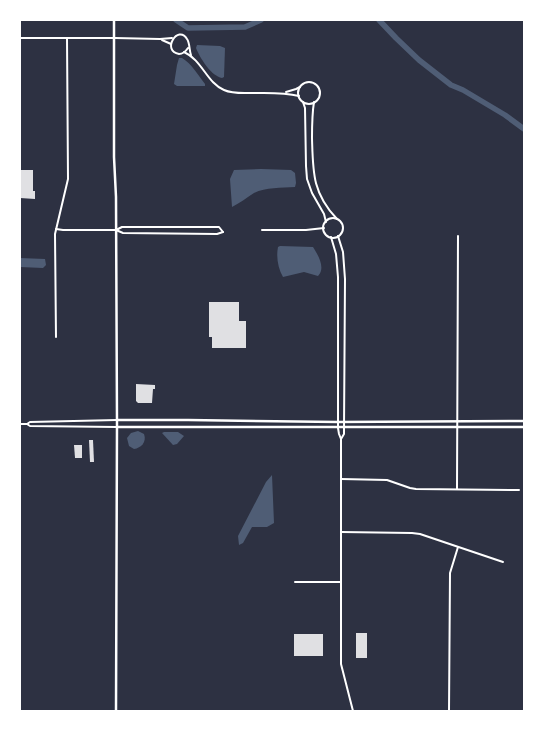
<svg xmlns="http://www.w3.org/2000/svg" width="544" height="731" font-family="Manrope,sans-serif">
<style>
.water{fill:#4f5d75}
.lines{fill:none;stroke-linecap:round;stroke-linejoin:round}
.river{stroke:#4f5d75;stroke-width:5.5}
.building{fill:#e0e0e3}
.minor{stroke:#fff;stroke-width:2}
.tertiary{stroke:#fff;stroke-width:2}
.secondary{stroke:#fff;stroke-width:2.5}
.primary{stroke:#fff;stroke-width:2.5}
</style>
<rect width="100%" height="100%" fill="#2d3142"/>
<g class="water">
<path d="M197,45L220,46L225,48L224,77L222,78C211,76 200,58 196,48Z"/>
<path d="M179,58H182C192,64 198,75 205,84V86H177L174,84L177,65Z"/>
<path d="M261,169L291,170L295,173L296,183L295,187C281,188 266,187 254,193C246,198 240,203 232,207L230,179L234,170Z"/>
<path d="M280,246L313,247C318,255 326,268 318,276L304,272L283,277C278,268 276,257 278,247Z"/>
<path d="M20,258L45,259L46,265L43,268L20,267Z"/>
<path d="M138,431L144,434C147,442 141,448 134,449L129,446L127,438L131,433Z"/>
<path d="M164,432H178L184,436L177,444L173,445L162,433Z"/>
<path d="M272,475L274,523L267,527H252L243,543L239,545L238,536L266,482Z"/>
</g>
<g class="lines">
<g class="river">
<path d="M176,20L188,28L245,27L261,20"/>
<path d="M379,20L396,38L419,60L451,85L463,90L505,115L524,129"/>
</g>
</g>
<g class="building">
<path d="M20,170H33V191H35V199L20,198Z"/>
<path d="M209,302H239V321H246V348H212V337H209Z"/>
<path d="M136,384L155,385V389H153L152,403H138L136,401Z"/>
<path d="M89,440H93L94,462H90Z"/>
<path d="M74,445H82V458H75Z"/>
<rect x="356" y="633" width="11" height="25"/>
<rect x="294" y="634" width="29" height="22"/>
</g>
<g class="lines">
<g class="minor">
<path d="M115,38L160,39L172,38"/>
<path d="M162,40L171,44"/>
<path d="M188,48C186,51 183,54 179,54C161,51 178,24 187,39C190,43 189,50 191,55"/>
<path d="M184,52C202,60 207,83 224,90C233,94 242,93 252,93C268,93 283,92 299,96"/>
<circle cx="309" cy="93" r="11"/>
<path d="M286,92L296,89L300,87"/>
<path d="M303,102L305,108L306,166L307,179L312,193L324,214L326,222"/>
<path d="M314,102C312,114 312,126 312,138C313,171 312,193 337,219"/>
<circle cx="333" cy="228" r="10"/>
<path d="M56,229L63,230H116L123,233L217,234L223,232"/>
<path d="M116,230L122,227H219L223,232"/>
<path d="M262,230H306L324,228"/>
<path d="M338,236L343,252L345,279L344,428V434L341,439"/>
<path d="M331,237L336,254L338,277V428L339,434L341,439V664L353,711"/>
<path d="M56,337L55,234L68,179L67,38"/>
<path d="M341,479L387,480L410,488L416,489L519,490"/>
<path d="M457,489L458,236"/>
<path d="M341,532L412,533L420,534L503,562"/>
<path d="M295,582H341"/>
<path d="M449,711L450,573L458,547"/>
</g>
<g class="tertiary">
<path d="M20,38H115"/>
<path d="M20,424H27L30,426L117,427"/>
<path d="M27,424L30,422L117,420"/>
</g>
<g class="secondary">
<path d="M117,420H188L338,422L524,421"/>
<path d="M117,427H524"/>
</g>
<path class="primary" d="M114,20V157L116,197L117,423L116,711"/>
</g>
<rect width="544" height="731" fill="none" stroke="#ffffff" stroke-width="42"/>
</svg>
